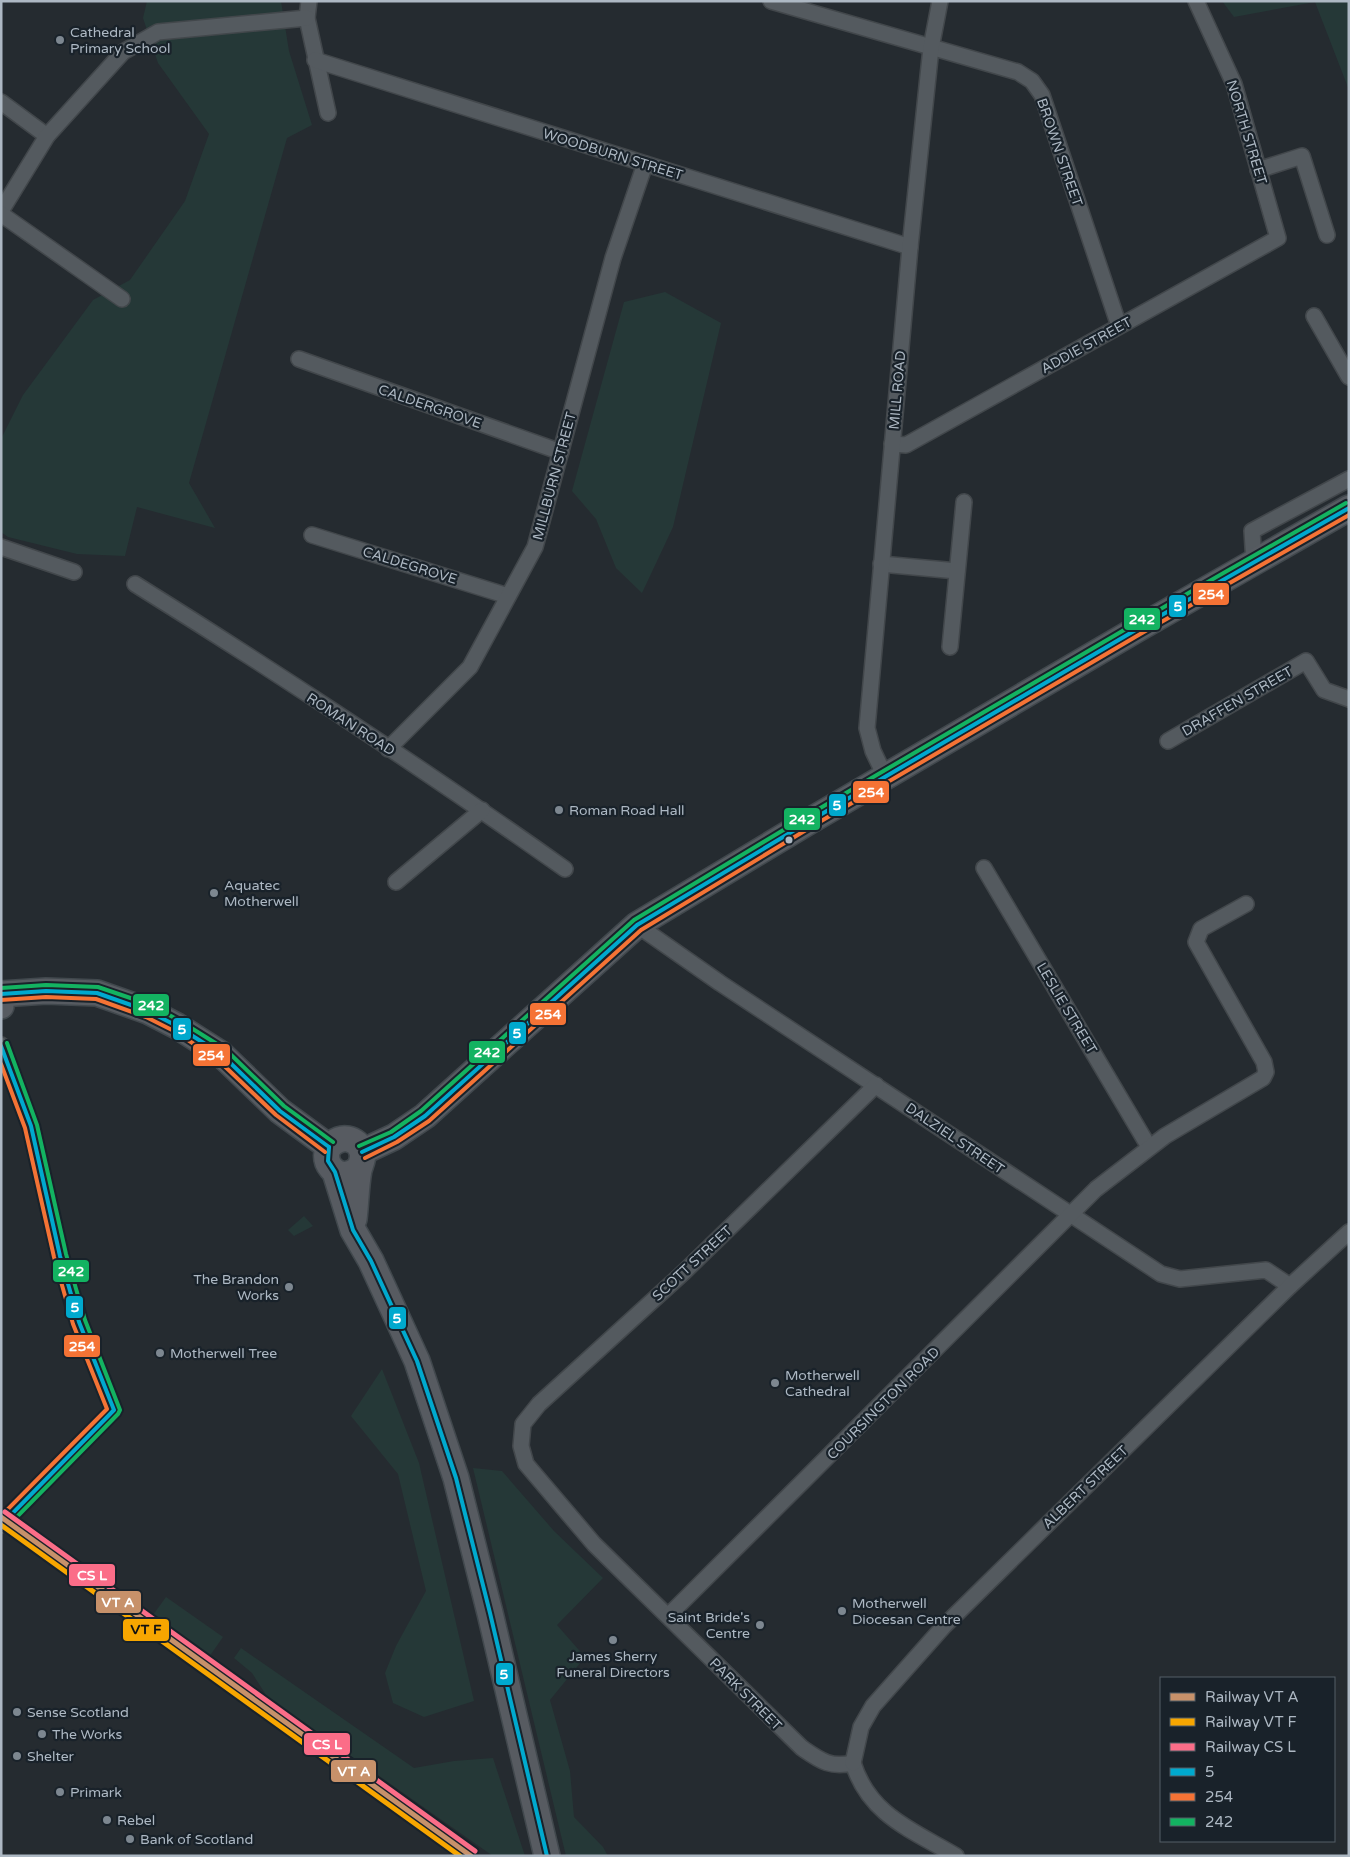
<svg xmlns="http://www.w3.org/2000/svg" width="1350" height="1857" font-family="'Varela Round',sans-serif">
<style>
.green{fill:#253837}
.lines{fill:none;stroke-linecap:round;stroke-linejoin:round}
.street-casing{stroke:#42474b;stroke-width:18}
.primary-casing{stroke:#41484d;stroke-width:28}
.street{stroke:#545a5f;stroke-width:15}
.primary{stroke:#575b61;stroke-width:25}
.bus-1-casing{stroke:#19222a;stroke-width:8}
.bus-2-casing{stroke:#19222a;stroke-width:8}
.bus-3-casing{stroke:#19222a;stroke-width:8}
.bus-1{stroke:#00a9ce;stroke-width:4}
.bus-2{stroke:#f57335;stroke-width:4}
.bus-3{stroke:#13b361;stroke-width:4}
.rail-1-casing{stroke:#19222a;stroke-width:9}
.rail-2-casing{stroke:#19222a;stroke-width:9}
.rail-3-casing{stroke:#19222a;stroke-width:9}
.rail-1{stroke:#c7916a;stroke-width:5}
.rail-2{stroke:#f7a600;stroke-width:5}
.rail-3{stroke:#fb6d88;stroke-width:5}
.poi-dot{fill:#7d8790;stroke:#19222a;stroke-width:2}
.bus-dot{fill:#adb8c3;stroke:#19222a;stroke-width:2}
.labels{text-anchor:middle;stroke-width:4.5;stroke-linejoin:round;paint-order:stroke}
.poi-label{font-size:14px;fill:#adb8c3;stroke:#19222a;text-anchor:start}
.street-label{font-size:14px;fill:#adb8c3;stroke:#19222a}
.line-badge{stroke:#19222a;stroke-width:2}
.badge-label{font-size:14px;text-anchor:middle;font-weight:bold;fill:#fff}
.pale-badge-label{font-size:14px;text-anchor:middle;font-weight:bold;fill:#111}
</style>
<rect width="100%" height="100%" fill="#252b30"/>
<g class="green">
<path d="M147,1H281L289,51L312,125L287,138L189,483L215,528L137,507L125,556L77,554L8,537L1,532V439L23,395L93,300L130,280L185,201L209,134L158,63L143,18Z"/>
<path d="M1222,1H1349V90L1315,2L1234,17Z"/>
<path d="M665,292L721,323L673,527L642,593L616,568L596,519L572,491L624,302Z"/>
<path d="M304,1216L313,1226L294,1236L288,1230Z"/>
<path d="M382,1369L419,1463L474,1701L424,1717L393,1703L385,1673L396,1646L426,1591L398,1474L351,1416Z"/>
<path d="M473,1468L502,1471L554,1531L603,1578L557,1625L585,1657L550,1700L570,1771L574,1817L603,1847L608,1856H566Z"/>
<path d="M166,1597L223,1637L209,1657L153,1615Z"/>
<path d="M241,1648L414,1768L454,1761L493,1758L525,1856H493L268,1698L252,1673L234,1658Z"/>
</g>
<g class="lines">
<g class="street-casing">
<g id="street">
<path d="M309,1L307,18L328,113"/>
<path d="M771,1L1018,72L1032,81L1042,95L1119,326"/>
<path d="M315,60L910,247"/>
<path d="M1,102L47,136"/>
<path d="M1258,170L1302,156L1327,235"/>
<path d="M1,211L47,136L123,52L158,32L307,18"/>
<path d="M1,214L122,299"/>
<path d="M1314,316L1349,377"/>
<path d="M299,359L561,452"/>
<path d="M892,444L906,445L1278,238L1234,84L1196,1"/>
<path d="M312,535L508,596"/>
<path d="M1,547L74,572"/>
<path d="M1254,563L1252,531L1349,479"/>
<path d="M881,564L957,571"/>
<path d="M135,584C281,675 425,770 565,869"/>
<path d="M950,647L964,502"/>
<path d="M1168,741L1306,661L1324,690L1349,699"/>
<path d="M388,749L470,667L535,547L613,258L645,164"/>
<path d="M885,776L873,751L867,728L910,247L931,48L940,1"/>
<path d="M984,868L1149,1147"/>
<path d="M396,882L482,810"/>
<path d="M637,925L720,983L1161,1274L1180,1279L1266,1270L1290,1286"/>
<path d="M1,1045L31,1126L60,1256L79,1322L114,1410L1,1525"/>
<path d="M876,1085L684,1272L539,1404L523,1424L521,1446L526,1464L594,1544L802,1748C821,1761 830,1768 853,1763C869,1815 912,1830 956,1856"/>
<path d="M668,1616L1096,1189L1165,1136L1263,1078L1266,1072L1264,1062L1196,942L1201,929L1246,904"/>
<path d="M853,1763L861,1727L873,1706L944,1626L1290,1286L1349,1232"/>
</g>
</g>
<g class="primary-casing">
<g id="primary">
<path d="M1,1006V994L46,991L97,993L148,1011L177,1026L221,1054L280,1111L329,1147"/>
<path d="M362,1152L394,1137L425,1116L637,925L808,822L1139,628L1349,508"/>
<path d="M335,1172L353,1230L371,1261L417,1361L456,1478L490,1613L547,1856"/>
<path d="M354,1219C356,1203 356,1186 359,1170C361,1163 364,1158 362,1151C360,1145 354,1140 348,1139C343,1138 337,1140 333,1143C315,1157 338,1188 359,1168"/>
</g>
</g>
<use href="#street" class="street"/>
<use href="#primary" class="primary"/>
<g class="bus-1-casing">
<g id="bus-1">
<path d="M1,994L46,991L97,993L148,1011L177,1026L221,1054L280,1111L329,1147"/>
<path d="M1,1046L31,1126L60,1256L79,1322L114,1410L1,1525"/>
<path d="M329,1147L328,1161L335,1172L353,1230L371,1261L417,1361L456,1478L490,1613L547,1856"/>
<path d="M362,1152L394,1137L425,1116L637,925L808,822L1139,628L1349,508"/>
</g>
</g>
<g class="bus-2-casing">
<g id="bus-2">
<path d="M1,1000L46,997L96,999L146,1017L174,1031L217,1059L276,1115L325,1152"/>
<path d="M1,1064L25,1128L54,1257L73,1324L107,1409L1,1516"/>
<path d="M365,1158L397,1142L429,1121L641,930L811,827L1142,633L1349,515"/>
</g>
</g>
<g class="bus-3-casing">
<g id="bus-3">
<path d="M1,988L46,985L98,987L151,1005L180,1021L225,1049L284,1106L333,1142"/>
<path d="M359,1146L391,1132L421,1111L634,920L805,817L1136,623L1346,503"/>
<path d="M5,1529L118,1414L120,1410L85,1320L66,1254L37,1125L7,1043"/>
</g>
</g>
<use href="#bus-1" class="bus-1"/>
<use href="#bus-2" class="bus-2"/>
<use href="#bus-3" class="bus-3"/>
<g class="rail-1-casing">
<path id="rail-1" d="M1,1517L471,1856"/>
</g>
<g class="rail-2-casing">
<path id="rail-2" d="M1,1525L460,1856"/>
</g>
<g class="rail-3-casing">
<path id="rail-3" d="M5,1512L475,1851"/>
</g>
<use href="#rail-1" class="rail-1"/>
<use href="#rail-2" class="rail-2"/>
<use href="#rail-3" class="rail-3"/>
</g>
<g class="poi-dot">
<circle cx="60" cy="40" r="5"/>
<circle cx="559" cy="810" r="5"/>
<circle cx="214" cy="893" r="5"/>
<circle cx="289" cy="1287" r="5"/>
<circle cx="160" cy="1353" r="5"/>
<circle cx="775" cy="1383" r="5"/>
<circle cx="842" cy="1611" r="5"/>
<circle cx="760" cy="1625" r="5"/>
<circle cx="613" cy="1640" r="5"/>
<circle cx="17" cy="1712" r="5"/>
<circle cx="42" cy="1734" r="5"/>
<circle cx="17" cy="1756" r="5"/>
<circle cx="60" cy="1792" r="5"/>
<circle cx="107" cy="1820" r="5"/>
<circle cx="130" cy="1839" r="5"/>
</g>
<circle class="bus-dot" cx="789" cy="840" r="4.5"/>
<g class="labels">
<g class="poi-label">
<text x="70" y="37">Cathedral<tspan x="70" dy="16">Primary School</tspan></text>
<text x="569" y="815">Roman Road Hall</text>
<text x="224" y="890">Aquatec<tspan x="224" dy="16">Motherwell</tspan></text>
<text x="279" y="1284" text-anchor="end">The Brandon<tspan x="279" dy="16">Works</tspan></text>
<text x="170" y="1358">Motherwell Tree</text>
<text x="785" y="1380">Motherwell<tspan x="785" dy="16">Cathedral</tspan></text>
<text x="852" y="1608">Motherwell<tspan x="852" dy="16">Diocesan Centre</tspan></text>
<text x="750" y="1622" text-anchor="end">Saint Bride's<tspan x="750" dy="16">Centre</tspan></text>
<text x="613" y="1661" text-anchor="middle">James Sherry<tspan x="613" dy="16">Funeral Directors</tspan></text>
<text x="27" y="1717">Sense Scotland</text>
<text x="52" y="1739">The Works</text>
<text x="27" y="1761">Shelter</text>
<text x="70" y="1797">Primark</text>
<text x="117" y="1825">Rebel</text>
<text x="140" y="1844">Bank of Scotland</text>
</g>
<g class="street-label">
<text transform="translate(1247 132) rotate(73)" y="5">NORTH STREET</text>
<text transform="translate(1060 152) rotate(71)" y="5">BROWN STREET</text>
<text transform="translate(613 154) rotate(17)" y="5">WOODBURN STREET</text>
<text transform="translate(1086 345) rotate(-29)" y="5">ADDIE STREET</text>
<text transform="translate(897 390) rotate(-85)" y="5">MILL ROAD</text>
<text transform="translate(430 406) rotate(19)" y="5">CALDERGROVE</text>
<text transform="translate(554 476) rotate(-75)" y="5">MILLBURN STREET</text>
<text transform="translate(410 565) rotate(17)" y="5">CALDEGROVE</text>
<text transform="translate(1237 701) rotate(-30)" y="5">DRAFFEN STREET</text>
<text transform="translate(351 724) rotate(33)" y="5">ROMAN ROAD</text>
<text transform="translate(1067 1008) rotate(59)" y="5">LESLIE STREET</text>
<text transform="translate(955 1138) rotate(34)" y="5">DALZIEL STREET</text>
<text transform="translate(692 1263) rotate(-43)" y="5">SCOTT STREET</text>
<text transform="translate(883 1403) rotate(-45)" y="5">COURSINGTON ROAD</text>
<text transform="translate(1085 1487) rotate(-44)" y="5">ALBERT STREET</text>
<text transform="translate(746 1694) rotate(45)" y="5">PARK STREET</text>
</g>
</g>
<g class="line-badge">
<rect x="1192" y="582" width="38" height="24" rx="5" fill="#f57335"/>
<rect x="1168" y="594" width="19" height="24" rx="5" fill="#00a9ce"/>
<rect x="1123" y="607" width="38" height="24" rx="5" fill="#13b361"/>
<rect x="852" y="780" width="38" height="24" rx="5" fill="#f57335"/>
<rect x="828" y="793" width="19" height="24" rx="5" fill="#00a9ce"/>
<rect x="783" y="807" width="38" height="24" rx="5" fill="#13b361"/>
<rect x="132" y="993" width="38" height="24" rx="5" fill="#13b361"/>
<rect x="529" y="1002" width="38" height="24" rx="5" fill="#f57335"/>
<rect x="172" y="1017" width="20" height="24" rx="5" fill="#00a9ce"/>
<rect x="508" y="1021" width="19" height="24" rx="5" fill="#00a9ce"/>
<rect x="468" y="1040" width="38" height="24" rx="5" fill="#13b361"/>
<rect x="192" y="1043" width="39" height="24" rx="5" fill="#f57335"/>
<rect x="52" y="1259" width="38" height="24" rx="5" fill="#13b361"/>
<rect x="65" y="1295" width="19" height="24" rx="5" fill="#00a9ce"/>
<rect x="388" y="1306" width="19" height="24" rx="5" fill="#00a9ce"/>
<rect x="63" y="1334" width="38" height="24" rx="5" fill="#f57335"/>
<rect x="68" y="1563" width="48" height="24" rx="5" fill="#fb6d88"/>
<rect x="95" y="1590" width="47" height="24" rx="5" fill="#c7916a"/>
<rect x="122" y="1618" width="48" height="24" rx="5" fill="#f7a600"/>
<rect x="495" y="1662" width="19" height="24" rx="5" fill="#00a9ce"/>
<rect x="303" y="1732" width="48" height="24" rx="5" fill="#fb6d88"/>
<rect x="330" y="1759" width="47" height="24" rx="5" fill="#c7916a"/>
</g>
<g class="badge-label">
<text x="1211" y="599">254</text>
<text x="1178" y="611">5</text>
<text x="1142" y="624">242</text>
<text x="871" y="797">254</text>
<text x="837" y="810">5</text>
<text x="802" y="824">242</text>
<text x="151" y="1010">242</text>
<text x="548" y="1019">254</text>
<text x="182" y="1034">5</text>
<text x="517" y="1038">5</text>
<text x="487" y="1057">242</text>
<text x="211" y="1060">254</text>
<text x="71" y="1276">242</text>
<text x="75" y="1312">5</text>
<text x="397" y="1323">5</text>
<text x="82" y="1351">254</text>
<text x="92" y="1580">CS L</text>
<text x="118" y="1607">VT A</text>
<text x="504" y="1679">5</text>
<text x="327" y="1749">CS L</text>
<text x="354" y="1776">VT A</text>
</g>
<g class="pale-badge-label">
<text x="146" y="1634">VT F</text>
</g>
<rect width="1350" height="1857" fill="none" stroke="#adb8c3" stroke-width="5"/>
<rect x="1160" y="1677" width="175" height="165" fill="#19222a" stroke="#545e67"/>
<rect x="1170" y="1693" width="25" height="8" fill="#c7916a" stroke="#545e67"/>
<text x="1205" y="1702" font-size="15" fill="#adb8c3">Railway VT A</text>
<rect x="1170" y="1718" width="25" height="8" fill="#f7a600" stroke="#545e67"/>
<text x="1205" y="1727" font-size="15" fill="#adb8c3">Railway VT F</text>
<rect x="1170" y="1743" width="25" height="8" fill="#fb6d88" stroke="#545e67"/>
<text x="1205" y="1752" font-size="15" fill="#adb8c3">Railway CS L</text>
<rect x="1170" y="1768" width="25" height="8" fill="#00a9ce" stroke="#545e67"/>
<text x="1205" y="1777" font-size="15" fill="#adb8c3">5</text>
<rect x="1170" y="1793" width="25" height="8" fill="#f57335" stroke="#545e67"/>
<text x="1205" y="1802" font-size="15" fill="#adb8c3">254</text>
<rect x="1170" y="1818" width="25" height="8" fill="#13b361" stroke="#545e67"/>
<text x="1205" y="1827" font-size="15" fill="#adb8c3">242</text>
</svg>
